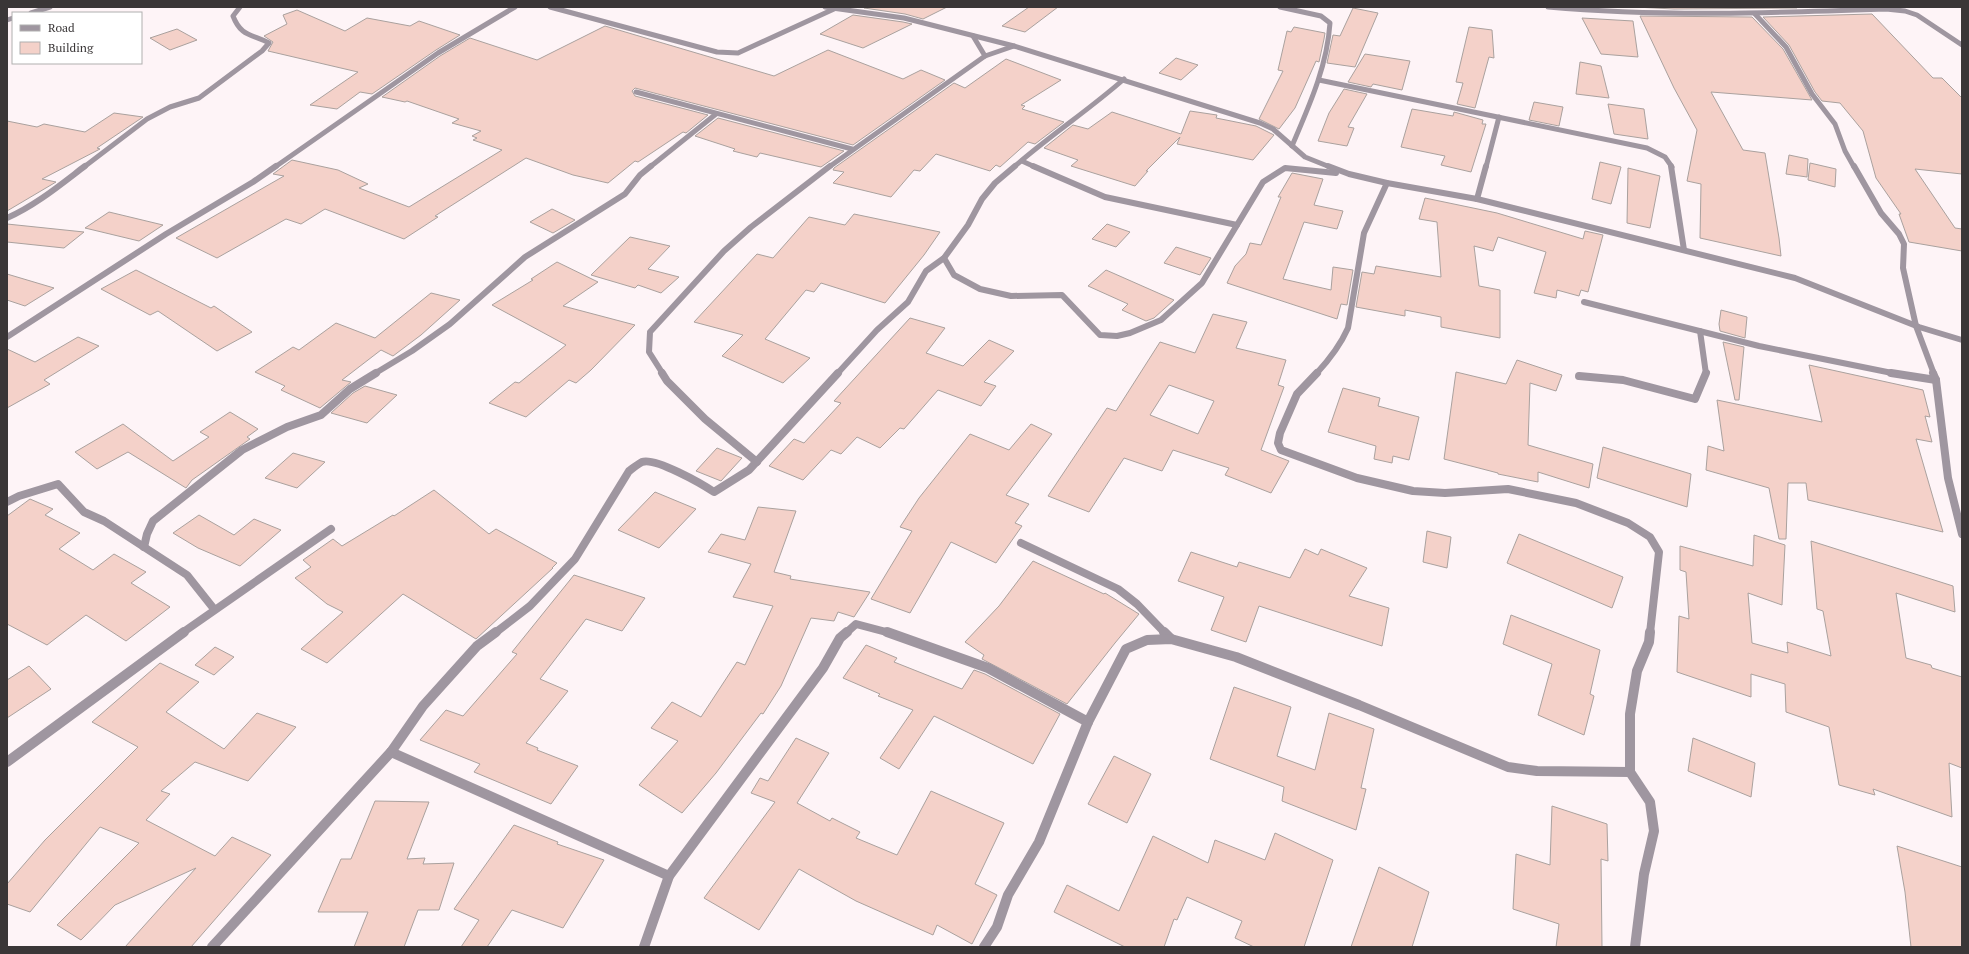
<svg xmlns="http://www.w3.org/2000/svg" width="1969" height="954" font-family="'PT Serif',serif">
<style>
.building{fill:#f4d1c9;stroke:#aaa19e;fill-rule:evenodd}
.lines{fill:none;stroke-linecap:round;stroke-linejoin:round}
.street-far3{stroke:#9f96a0;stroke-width:5}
.street-far2{stroke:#9f96a0;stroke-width:6}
.street-far1{stroke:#9f96a0;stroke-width:8}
.street{stroke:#9f96a0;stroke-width:10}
</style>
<rect width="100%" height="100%" fill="#fef4f7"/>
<g class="building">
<path d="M866,7H947L923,19L905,14L864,8Z"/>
<path d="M1029,7H1058L1025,32L1002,26Z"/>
<path d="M1635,7H1796L1797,8L1674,9Z"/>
<path d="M1353,8L1378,13L1355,67L1327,63L1333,35L1340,36Z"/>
<path d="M297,10L345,31L367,18L410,26L419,21L460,35L436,50L372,94L360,92L337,109L310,105L358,72L268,51L273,42L264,36L287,24L283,15Z"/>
<path d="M1872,14L1933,78H1942L1962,98V174L1915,169L1955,228L1962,229V251L1909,242L1899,214H1901L1876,178L1863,131L1840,103L1822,101L1815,92L1789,45L1763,17Z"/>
<path d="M853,15L903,22L912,24L863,48L820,34Z"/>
<path d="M1640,16L1752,17L1783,49L1812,100L1711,92L1743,150L1765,153L1779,238L1781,256L1700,238L1701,184L1687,181L1697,130L1674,88Z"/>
<path d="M1582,18L1633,21L1638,57L1601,54Z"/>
<path d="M605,26L774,76L828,50L903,79L921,70L945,80L853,145L635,88L632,91L635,96L708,115L686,133L683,132L638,162L635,161L608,183L573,175L526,158L435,216L438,217L404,239L325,209L301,224L286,219L217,258L176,238L284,176L273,174L292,160L338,170L368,184L359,188L409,207L502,150L473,140L477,138L472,136L481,131L452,123L459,119L407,101L405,102L382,97L440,56L470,38L537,60Z"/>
<path d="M1294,27L1325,33L1324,39L1319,62L1316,61L1295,108L1279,129L1259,119L1283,71L1278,70L1287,31L1291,32Z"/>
<path d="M1469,27L1492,30L1494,58L1489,57L1475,108L1457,104L1463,83L1456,82Z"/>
<path d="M177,29L197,40L170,50L150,38Z"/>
<path d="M1365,54L1410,61L1402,90L1373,84L1371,87L1348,82Z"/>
<path d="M1176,58L1198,65L1181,80L1159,73Z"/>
<path d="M1006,59L1061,80L1021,105L1025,106L1022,109L1064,122L1035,144L1028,142L1000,167L996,165L990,171L936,154L920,171L914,170L891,197L833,183L844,172L833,170L834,168L954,83L965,88Z"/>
<path d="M1580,62L1601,66L1609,98L1576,94Z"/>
<path d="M1344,89L1367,94L1348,127L1354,128L1347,146L1318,141L1329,113Z"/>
<path d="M1534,102L1563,107L1559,126L1529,120Z"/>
<path d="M1608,104L1644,109L1648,139L1614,134Z"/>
<path d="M1412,109L1453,116L1454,112L1483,120L1482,124H1486L1471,172L1441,165L1445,156L1401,147Z"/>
<path d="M1190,111L1217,115L1216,118L1256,126L1274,135L1253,160L1177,144L1180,137L1146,171H1148L1135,186L1071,166L1078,160L1044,148L1073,125L1088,129L1112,112L1181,134Z"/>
<path d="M114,113L143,117L97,148L100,149L42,179L56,182L7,211V121L37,127L44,124L85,132Z"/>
<path d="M718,118L844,151L821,167L760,153L757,157L733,151L735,149L695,136Z"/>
<path d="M1789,155L1808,159L1807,177L1786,174Z"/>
<path d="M1600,162L1621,167L1611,204L1592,199Z"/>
<path d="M1810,163L1836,169L1835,187L1808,180Z"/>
<path d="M1628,168L1660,176L1650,228L1627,223Z"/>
<path d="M1292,173L1323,179L1314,205L1343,211L1337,229L1304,222L1283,279L1331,290L1333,267L1353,270L1347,305L1341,304L1337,319L1227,283L1235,266L1246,254L1250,243L1261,245L1281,197H1278Z"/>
<path d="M1425,198L1497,213L1583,239L1585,231L1603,235L1588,292L1581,290L1579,296L1557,290L1556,298L1534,293L1546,252L1498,237L1493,251L1474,246L1479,286L1500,290V338L1441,327V317L1405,310V316L1356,307L1362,272L1374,274L1376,266L1441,277L1437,222L1419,219Z"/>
<path d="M552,209L575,220L553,233L530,222Z"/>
<path d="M109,212L163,225L139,241L85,228Z"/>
<path d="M854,214L940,232L924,255L885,303L821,283L814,292L806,290L765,339L810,358L783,383L722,356L743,335L694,322L757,254L773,258L809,217L845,225Z"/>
<path d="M7,224L84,232L64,248L7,242Z"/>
<path d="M1107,224L1130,232L1116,247L1092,239Z"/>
<path d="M630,237L670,246L648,269L679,277L661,293L638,285L635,288L591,275Z"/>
<path d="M1176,247L1211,258L1200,275L1164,263Z"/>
<path d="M557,262L598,282L563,306L635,325L591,370L576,383L569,380L526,417L489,403L515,382L519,383L566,345L492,305L533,280L531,279Z"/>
<path d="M136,270L211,308L214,306L252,332L217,351L158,311L150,315L101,289Z"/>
<path d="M1106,270L1174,300L1154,318L1146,321L1122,310L1128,304L1088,286Z"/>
<path d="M7,274L54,288L25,306L7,300Z"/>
<path d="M431,293L460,300L421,335L393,356L381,350L342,380L351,382L320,408L281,390L285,386L255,372L293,347L299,350L336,323L375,338Z"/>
<path d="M1721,310L1747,317L1745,338L1720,331L1719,324Z"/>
<path d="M1213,314L1247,322L1236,348L1286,360L1278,385L1284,387L1261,450L1289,461L1271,493L1225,475L1229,468L1173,450L1162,471L1124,458L1089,512L1048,496L1107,408L1116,411L1160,342L1195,353ZM1169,385L1214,401L1198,434L1150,415Z"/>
<path d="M910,318L945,328L926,353L963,366L989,340L1014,351L984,382L996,386L981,406L938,390L904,429L900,428L880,448L857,437L841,454L831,450L803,480L769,466L794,439L804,443L841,403L834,401Z"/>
<path d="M78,337L99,346L44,380L50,384L7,408V349L35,362Z"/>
<path d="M1723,342L1744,347L1739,400H1735Z"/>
<path d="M1517,360L1562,375L1556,391L1530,383L1528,445L1593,464L1589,488L1538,472V482L1498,474V473L1444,459L1456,372L1506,384Z"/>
<path d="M1809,365L1923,390L1930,417L1925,416L1932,442L1916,439L1943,532L1808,500L1806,483H1788L1786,539H1779L1769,488L1706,470L1708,446L1724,451L1717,400L1822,422Z"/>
<path d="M365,386L397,395L367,423L331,413L353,393Z"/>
<path d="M1343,388L1380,398L1378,406L1419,417L1409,460L1393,456L1392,463L1374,459L1376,446L1328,432Z"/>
<path d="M230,412L258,429L247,437L250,439L192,480L186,488L128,452L97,469L75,452L123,424L173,461L209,437L200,432Z"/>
<path d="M1031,424L1052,434L1006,495L1029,504L1015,523L1022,526L996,563L951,542L910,613L871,599L912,531L900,527L919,498L970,434L1009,450Z"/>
<path d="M1603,447L1691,474L1687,507L1597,478Z"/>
<path d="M717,448L742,458L721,481L696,471Z"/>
<path d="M293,453L325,462L297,488L265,478Z"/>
<path d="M434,490L489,534L496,529L557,563L552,568H553L476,639L403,594L327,663L301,649L343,612L327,604L295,578L311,567L303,560L333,539L342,546L393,515L394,516Z"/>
<path d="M655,492L696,509L659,548L618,530Z"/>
<path d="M30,499L53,509L45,515L80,533L59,549L93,570L114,554L146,572L131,583L170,607L126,641L86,615L47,645L7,624V516Z"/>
<path d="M758,507L796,511L774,572L791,576L790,579L870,592L854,617L838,612L834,621L811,618L781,686L763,714L761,713L716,773L682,813L639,785L678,741L651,728L672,702L701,717L737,662L745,665L773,606L733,597L751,564L708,552L721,534L745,540Z"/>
<path d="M199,515L234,535L254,519L281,530L240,566L198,548L173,533Z"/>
<path d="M1427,531L1451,537L1447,568L1423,562Z"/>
<path d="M1519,534L1623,577L1612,608L1507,563Z"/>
<path d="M1754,535L1785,545L1782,605L1748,593L1752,643L1788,653L1787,642L1831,656L1823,611L1817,609L1811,541L1953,586L1955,612L1896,593L1906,658L1931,665L1932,668L1962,677V768L1949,763L1952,817L1873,789L1875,795L1839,785L1829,727L1786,712L1785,684L1751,674V697L1677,672L1679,616L1689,619L1686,572L1680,570V546L1753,566Z"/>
<path d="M1305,549L1318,555L1321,549L1367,568L1349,596L1389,608L1382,646L1259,606L1246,642L1211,630L1224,597L1178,581L1191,552L1237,567L1239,562L1290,578Z"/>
<path d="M1033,561L1104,594L1105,593L1139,614L1115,643L1067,704L982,659L984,655L965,642L999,606Z"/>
<path d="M574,575L645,598L622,631L586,619L540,679L568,691L526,743L538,748L537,750L578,766L551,804L474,772L480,764L420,740L446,710L463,716L517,654L512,652Z"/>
<path d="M1511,615L1600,650L1590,694L1594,696L1584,735L1538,715L1552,664L1503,644Z"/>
<path d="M866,645L897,658L894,662L962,689L974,670L985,674L1060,714L1033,764L934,716L899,769L880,758L913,710L878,696L880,694L843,678Z"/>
<path d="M215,647L234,657L214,675L195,665Z"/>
<path d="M160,663L199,682L166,712L224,749L257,713L296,727L248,781L195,762L161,791L170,794L146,820L215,856L232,837L271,855L191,947H125L196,868L115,905L81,940L57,925L139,843L100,827L30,912L7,904V884L45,840L138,747L92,722Z"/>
<path d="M29,666L51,689L7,718V680Z"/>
<path d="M1234,687L1291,707L1277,756L1315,770L1329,713L1374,729L1361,788L1366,789L1356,830L1282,801L1284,787L1210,759Z"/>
<path d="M796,738L829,753L797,803L830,821L832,818L860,832L856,838L897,855L931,791L1004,823L975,884L997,895L972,944L937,925L933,935L856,901L799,869L759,930L704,898L775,802L751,793L760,778L768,781Z"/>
<path d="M1693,738L1755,763L1751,797L1688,771Z"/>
<path d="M1114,756L1151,774L1127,823L1088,804Z"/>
<path d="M375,801L429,802L407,859L425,858L423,864L454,863L439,910H418L404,947H354L368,912H318L341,859H351Z"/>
<path d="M1552,806L1607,824L1608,861L1601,859L1602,947H1556L1559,924L1513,909L1516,854L1550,865Z"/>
<path d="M514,825L558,842L557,844L604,860L563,928L512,910L487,947H461L479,920L454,909Z"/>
<path d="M1275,833L1333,860L1304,947H1254L1235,938L1242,921L1187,897L1177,920L1174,919L1164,947H1125L1054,912L1067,885L1119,911L1153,836L1208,863L1215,840L1265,860Z"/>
<path d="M1897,846L1962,867V947H1911L1905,892Z"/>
<path d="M1379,867L1429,892L1412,947H1351Z"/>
</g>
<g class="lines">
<g class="street-far3">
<path d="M550,7L717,52L738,53L834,9"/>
<path d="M825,7L904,18L1014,46L1260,123L1273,129L1305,157L1330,167"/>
<path d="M1280,7L1321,16L1330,23C1327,67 1309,106 1292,146"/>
<path d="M1548,7C1660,17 1773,13 1886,9L1905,11L1917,15L1962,45"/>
<path d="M31,13L50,7"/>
<path d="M1755,14L1786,47L1812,94L1835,124L1845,151L1854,167"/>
<path d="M7,20L13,18"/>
<path d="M973,36L985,56"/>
<path d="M1319,80L1647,148L1665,157L1672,167"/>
<path d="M636,92L852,149"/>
<path d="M1022,161L1035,167"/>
<path d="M84,167L147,119L170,107L199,98L262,51L269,43C252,34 241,37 233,16L240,7"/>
<path d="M275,167L438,53L515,7"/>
<path d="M650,167L716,114"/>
<path d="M829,167L985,56L1014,46"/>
<path d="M1014,167C1049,136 1089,110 1124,79"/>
<path d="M1486,167L1499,117"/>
</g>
<g class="street-far2">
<path d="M1033,166L1105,197L1237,225"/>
<path d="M1328,166L1349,174L1387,183L1477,199L1795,278L1919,327L1962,340"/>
<path d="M1671,166L1684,250"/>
<path d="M1854,166L1881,213L1899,234L1904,244L1903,268L1916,326L1934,374"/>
<path d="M1477,199L1486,166"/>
<path d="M7,218C36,205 60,185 85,166"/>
<path d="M944,258L954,275L980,289L1011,296L1062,295L1100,335L1117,336L1130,333L1161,320L1202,283L1263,182L1285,168L1336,173"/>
<path d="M1584,302L1759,346L1897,374"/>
<path d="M1700,331L1706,374"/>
<path d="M7,337L166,234L253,182L276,166"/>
<path d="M374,374L412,351L450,324L525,257L625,194L640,175L651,166"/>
<path d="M663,374L649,352L650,332L724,251L751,227L830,166"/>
<path d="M837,374L877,330L908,302L926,271L944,258L968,225L982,199L995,183L1015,166"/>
<path d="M1316,374C1329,360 1340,346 1348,328L1364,233L1387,183"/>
</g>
<g class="street-far1">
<path d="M662,373L667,381L705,419L757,462"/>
<path d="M1317,373L1297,394L1280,433L1278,443L1281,450L1357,478L1413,491L1445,493L1508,489L1576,503L1628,523L1650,537L1659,552L1650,633"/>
<path d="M1891,373L1936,380"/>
<path d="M1933,373L1936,380L1948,478L1962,534"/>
<path d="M1579,376L1623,380L1695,399L1706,373"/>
<path d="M7,502L19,496L58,484L84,512L104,521L187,575L214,609"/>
<path d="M1021,543L1118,589L1137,604L1165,633"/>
<path d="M144,547L147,534L153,521L242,450L287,427L321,415L350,389L376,373"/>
<path d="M182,633L331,529"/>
<path d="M495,633L530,606L575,559L629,471C633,468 638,464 642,462C655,457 702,484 714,492L749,470L838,373"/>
<path d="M846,633L856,624L890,633"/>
</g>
<g class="street">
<path d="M887,632L988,668L1088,722"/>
<path d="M1164,632L1171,639"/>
<path d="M391,752L669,876"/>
<path d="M7,762L184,632"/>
<path d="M212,947L391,752L423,706L477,646L496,632"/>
<path d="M644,947L669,876L823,668L840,638L847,632"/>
<path d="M984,947L997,927L1008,895L1039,842L1088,722L1126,649L1147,640L1171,639L1236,657L1359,705L1508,767L1537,771L1630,772"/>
<path d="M1635,947L1644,874L1654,831L1650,802L1630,772V714L1637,671L1649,642L1650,632"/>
</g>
</g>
<rect width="1969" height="954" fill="none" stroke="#3a3637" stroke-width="16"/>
<rect x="12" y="12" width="130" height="52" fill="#ffffff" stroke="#b0afaf"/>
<rect x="20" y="25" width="20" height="6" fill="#9f96a0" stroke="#b0afaf"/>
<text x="48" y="32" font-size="12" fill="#3a3637">Road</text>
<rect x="20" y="42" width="20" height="12" fill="#f4d1c9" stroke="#b0afaf"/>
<text x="48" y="52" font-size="12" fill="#3a3637">Building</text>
</svg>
